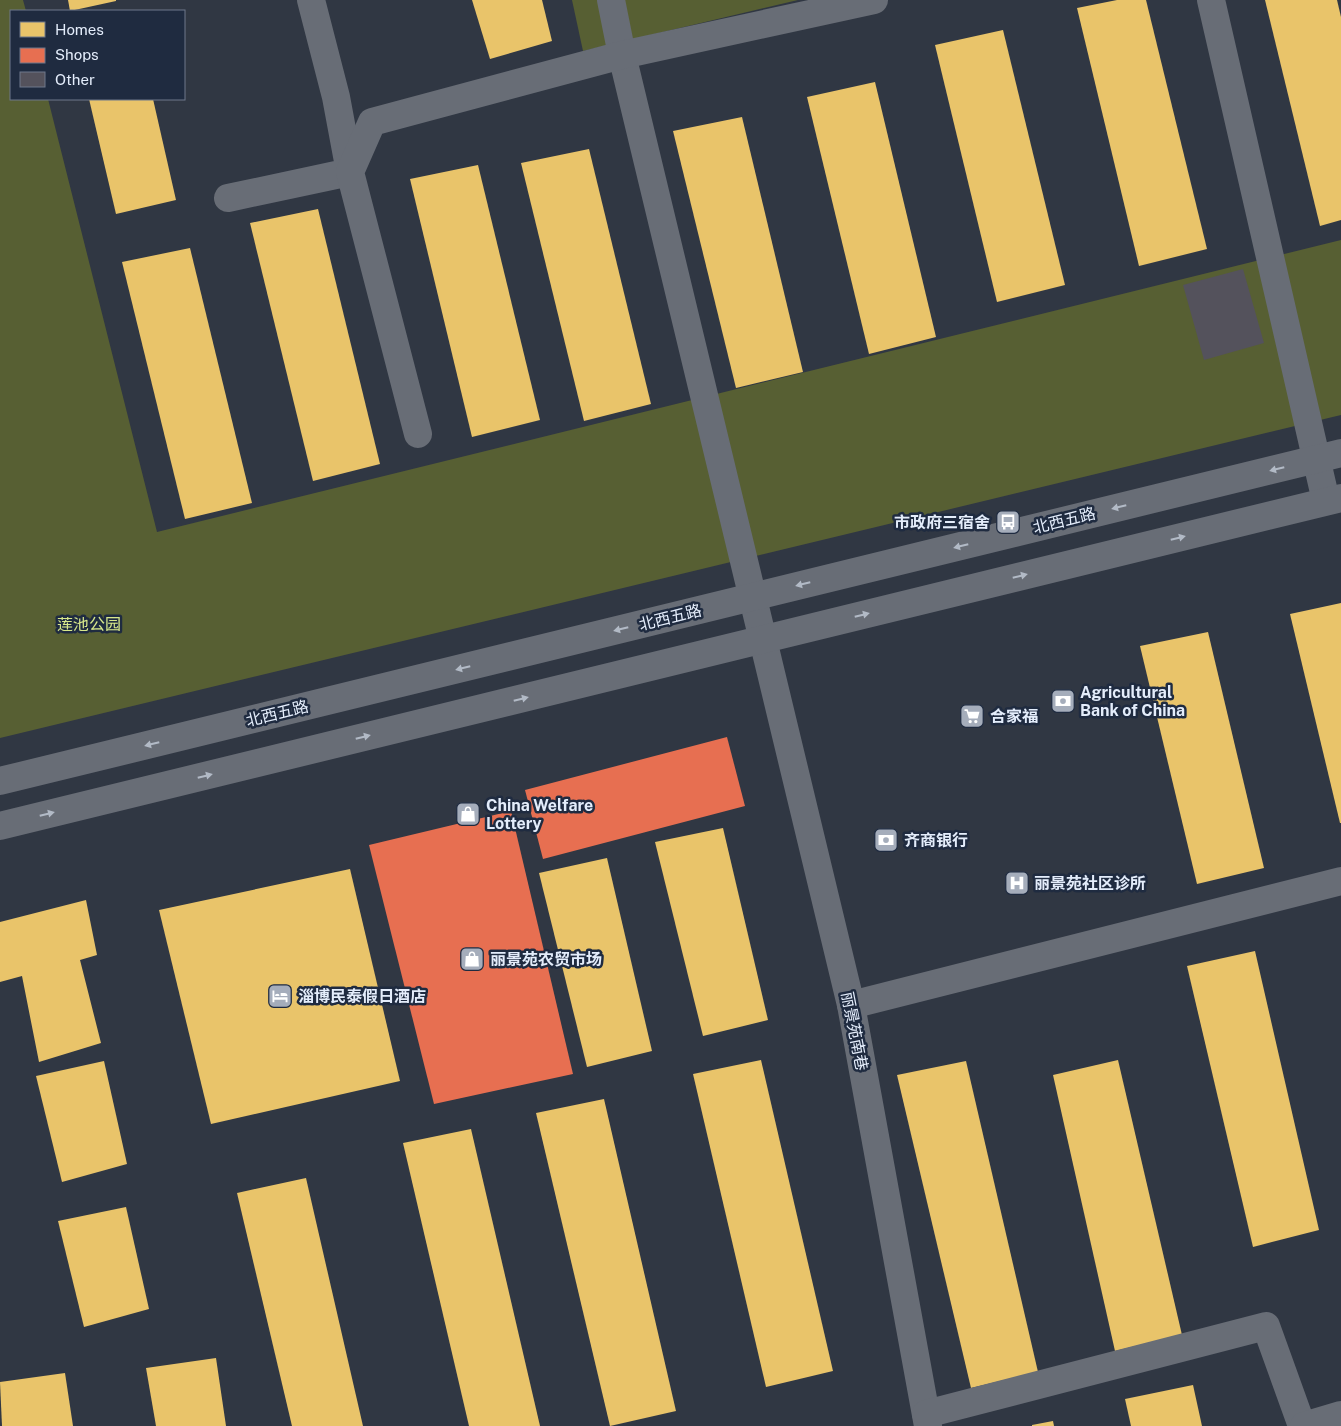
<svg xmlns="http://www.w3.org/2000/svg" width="1341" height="1426" font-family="'Public Sans','Noto Sans SC',sans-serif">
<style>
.green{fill:#575f33}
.homes{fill:#e9c46a}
.shops{fill:#e76f51}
.building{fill:#54525c}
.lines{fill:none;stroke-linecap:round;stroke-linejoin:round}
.minor{stroke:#686d76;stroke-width:28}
.oneway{fill:#b2bac6}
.labels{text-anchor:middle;stroke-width:5;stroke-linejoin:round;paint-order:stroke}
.street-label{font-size:16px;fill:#e4edfb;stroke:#1f2b40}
.poi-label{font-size:16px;font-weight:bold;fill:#e4edfb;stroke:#1f2b40;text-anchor:start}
.park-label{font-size:16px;fill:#d8e88b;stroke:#1f2b40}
</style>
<rect width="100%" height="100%" fill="#303743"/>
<g class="green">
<path d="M0,0H23L26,11H11V99H48L157,532L1341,240V415L0,738Z"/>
<path d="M572,0H798L583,51Z"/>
</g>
<g class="homes">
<path d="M68,0H116V1L70,11Z"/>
<path d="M472,0H542L552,41L490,59Z"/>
<path d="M1117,0H1146L1207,249L1139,266L1077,8Z"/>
<path d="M1265,0H1337L1341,17V220L1320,226Z"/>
<path d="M1003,30L1065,285L997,302L935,45Z"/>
<path d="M875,82L936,337L869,354L807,97Z"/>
<path d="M89,99H153L176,200L116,214Z"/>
<path d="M742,117L803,372L736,388L673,131Z"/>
<path d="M589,149L651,404L584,421L521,163Z"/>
<path d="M478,165L540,420L472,437L410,179Z"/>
<path d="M318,209L380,464L313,481L250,223Z"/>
<path d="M190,248L252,503L185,519L122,262Z"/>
<path d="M1341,603V823H1340L1290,614Z"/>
<path d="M1208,632L1264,868L1197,884L1140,646Z"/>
<path d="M723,828L768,1020L703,1036L655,842Z"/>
<path d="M607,858L652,1051L587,1067L539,873Z"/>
<path d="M350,869L400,1081L211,1124L159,910Z"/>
<path d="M86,900L97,955L80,960L101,1043L39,1062L22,976L0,982V922Z"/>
<path d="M1255,951L1319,1230L1253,1247L1187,966Z"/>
<path d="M761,1060L833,1371L766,1387L693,1074Z"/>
<path d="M1118,1060L1182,1335L1115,1351L1053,1075Z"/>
<path d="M104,1061L127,1164L62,1182L36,1076Z"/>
<path d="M966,1061L1038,1372L971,1388L897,1075Z"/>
<path d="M604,1099L676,1411L610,1426L536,1113Z"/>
<path d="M471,1129L540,1426H469L403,1143Z"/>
<path d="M306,1178L363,1426H292L237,1193Z"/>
<path d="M126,1207L149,1309L84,1327L58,1221Z"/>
<path d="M216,1358L226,1426H156L146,1368Z"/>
<path d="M65,1373L73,1426H2L0,1382Z"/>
<path d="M1193,1385L1202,1426H1131L1125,1399Z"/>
<path d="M1053,1421L1054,1426H1032V1425Z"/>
</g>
<g class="shops">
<path d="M727,737L745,806L543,859L525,790Z"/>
<path d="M511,811L573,1074L434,1104L369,845Z"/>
</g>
<path class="building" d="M1243,269L1264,343L1204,360L1183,285Z"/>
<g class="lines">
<g class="minor">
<path d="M611,0L622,55L851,1005L928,1426"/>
<path d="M1211,0L1326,501"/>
<path d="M228,198L350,172L336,97L311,0"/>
<path d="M418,434L350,172L372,122L622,55L874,0"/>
<path d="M0,781L1341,453"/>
<path d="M0,826L1341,498"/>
<path d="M851,1005L1341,881"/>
<path d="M926,1414L1266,1326L1302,1426"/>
<path d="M1304,1426L1341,1415"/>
</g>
</g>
<defs><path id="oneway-solid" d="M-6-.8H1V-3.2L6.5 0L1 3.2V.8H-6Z" transform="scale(1.25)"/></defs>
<g class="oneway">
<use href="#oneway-solid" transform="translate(1277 469) rotate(166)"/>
<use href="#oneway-solid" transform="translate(1119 507) rotate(166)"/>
<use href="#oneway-solid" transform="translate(1178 538) rotate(-14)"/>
<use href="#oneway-solid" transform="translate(961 546) rotate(166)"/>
<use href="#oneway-solid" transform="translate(1020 576) rotate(-14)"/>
<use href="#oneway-solid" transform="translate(803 584) rotate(166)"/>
<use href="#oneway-solid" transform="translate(862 615) rotate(-14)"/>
<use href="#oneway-solid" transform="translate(621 629) rotate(166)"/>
<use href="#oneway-solid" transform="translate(463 668) rotate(166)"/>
<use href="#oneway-solid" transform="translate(521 699) rotate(-14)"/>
<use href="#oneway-solid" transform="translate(363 737) rotate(-14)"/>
<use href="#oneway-solid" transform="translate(152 744) rotate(166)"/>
<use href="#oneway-solid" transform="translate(205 776) rotate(-14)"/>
<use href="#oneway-solid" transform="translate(47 814) rotate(-14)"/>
</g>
<defs>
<g id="bus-square" transform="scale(1.25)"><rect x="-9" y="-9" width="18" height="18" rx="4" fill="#a5adbb" stroke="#1f2b40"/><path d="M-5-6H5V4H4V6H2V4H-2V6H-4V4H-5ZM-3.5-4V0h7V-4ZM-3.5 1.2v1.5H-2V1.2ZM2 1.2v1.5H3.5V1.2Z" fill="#fff"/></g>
<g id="bank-square" transform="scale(1.25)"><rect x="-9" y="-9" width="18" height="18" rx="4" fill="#a5adbb" stroke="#1f2b40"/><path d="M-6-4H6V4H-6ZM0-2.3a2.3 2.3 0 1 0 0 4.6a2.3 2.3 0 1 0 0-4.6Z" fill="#fff"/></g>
<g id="supermarket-square" transform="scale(1.25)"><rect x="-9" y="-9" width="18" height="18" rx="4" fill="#a5adbb" stroke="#1f2b40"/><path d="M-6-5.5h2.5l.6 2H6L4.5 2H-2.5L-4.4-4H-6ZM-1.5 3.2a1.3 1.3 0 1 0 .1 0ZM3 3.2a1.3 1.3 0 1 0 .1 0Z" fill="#fff"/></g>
<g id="shop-square" transform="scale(1.25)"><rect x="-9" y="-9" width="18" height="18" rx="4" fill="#a5adbb" stroke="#1f2b40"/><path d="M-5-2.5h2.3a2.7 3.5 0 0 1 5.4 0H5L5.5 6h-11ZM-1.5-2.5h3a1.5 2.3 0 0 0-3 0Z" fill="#fff"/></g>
<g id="hospital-square" transform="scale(1.25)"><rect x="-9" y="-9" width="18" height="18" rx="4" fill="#a5adbb" stroke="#1f2b40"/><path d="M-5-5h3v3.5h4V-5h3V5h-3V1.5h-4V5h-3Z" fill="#fff"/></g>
<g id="hotel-square" transform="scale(1.25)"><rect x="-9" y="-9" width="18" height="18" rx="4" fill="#a5adbb" stroke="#1f2b40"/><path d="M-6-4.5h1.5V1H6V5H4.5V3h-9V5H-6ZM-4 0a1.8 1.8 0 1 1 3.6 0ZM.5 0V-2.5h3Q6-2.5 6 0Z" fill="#fff"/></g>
</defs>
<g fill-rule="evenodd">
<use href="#bus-square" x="1008" y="522"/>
<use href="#bank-square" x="1063" y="701"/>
<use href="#supermarket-square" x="972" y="716"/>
<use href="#shop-square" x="468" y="814"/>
<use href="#bank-square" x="886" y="840"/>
<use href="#hospital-square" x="1017" y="883"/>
<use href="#shop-square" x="472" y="959"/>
<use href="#hotel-square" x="280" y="996"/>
</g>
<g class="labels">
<g class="street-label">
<text transform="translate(1064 520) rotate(-14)" y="6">北西五路</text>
<text transform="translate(670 617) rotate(-14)" y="6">北西五路</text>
<text transform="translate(277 713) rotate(-14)" y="6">北西五路</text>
<text transform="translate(855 1031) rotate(79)" y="6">丽景苑南巷</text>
</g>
<g class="poi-label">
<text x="990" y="528" text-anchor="end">市政府三宿舍</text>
<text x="1080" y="698">Agricultural<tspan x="1080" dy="18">Bank of China</tspan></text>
<text x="990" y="722">合家福</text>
<text x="486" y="811">China Welfare<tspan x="486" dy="18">Lottery</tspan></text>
<text x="904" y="846">齐商银行</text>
<text x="1034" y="889">丽景苑社区诊所</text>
<text x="490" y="965">丽景苑农贸市场</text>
<text x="298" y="1002">淄博民泰假日酒店</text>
</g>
<g class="park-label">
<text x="89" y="630">莲池公园</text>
</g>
</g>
<rect x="10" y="10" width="175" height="90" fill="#1f2b40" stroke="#6e798b"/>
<rect x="20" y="22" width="25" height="15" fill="#e9c46a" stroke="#6e798b"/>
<text x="55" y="35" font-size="15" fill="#e4edfb">Homes</text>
<rect x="20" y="48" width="25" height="15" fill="#e76f51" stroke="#6e798b"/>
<text x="55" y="60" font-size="15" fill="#e4edfb">Shops</text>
<rect x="20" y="72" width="25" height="15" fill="#54525c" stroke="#6e798b"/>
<text x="55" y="85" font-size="15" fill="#e4edfb">Other</text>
</svg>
